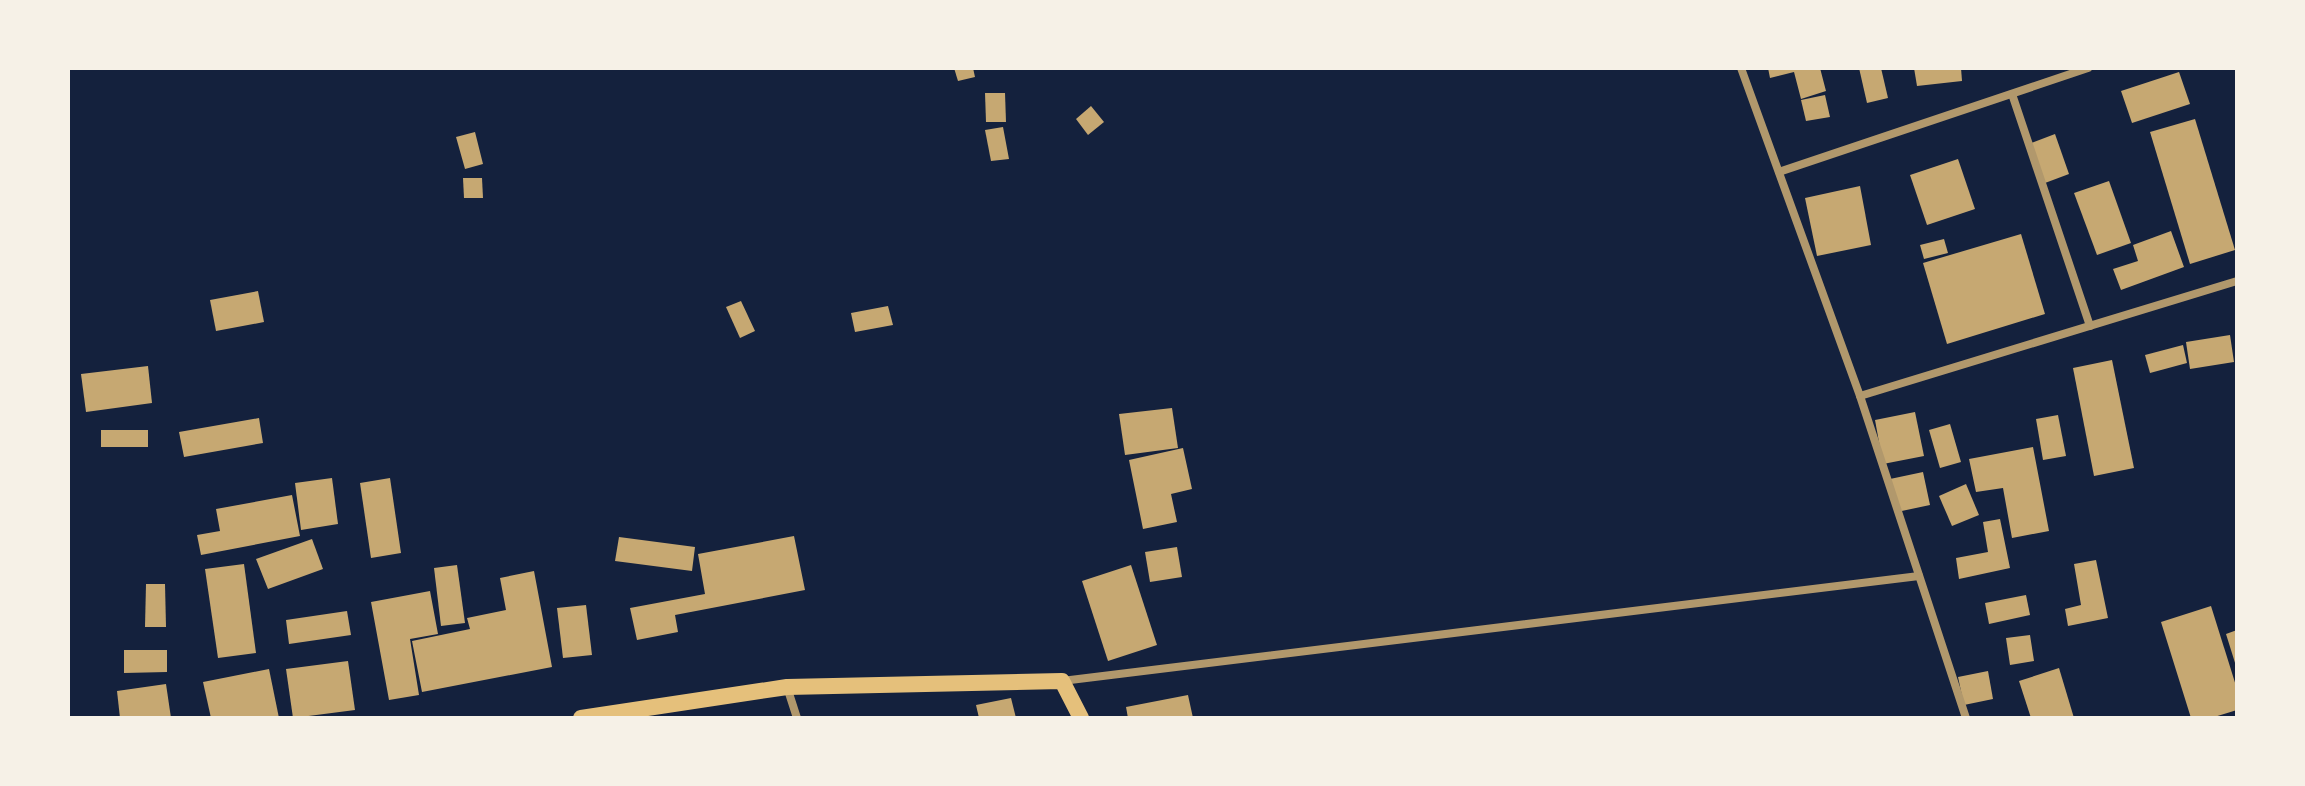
<svg xmlns="http://www.w3.org/2000/svg" width="2305" height="786" font-family="'DejaVu Sans',sans-serif">
<style>
.building{fill:#c6a872}
.lines{fill:none;stroke-linecap:round;stroke-linejoin:round}
.minor{stroke:#b1986c;stroke-width:8}
.secondary{stroke:#e5c07b;stroke-width:16}
</style>
<rect width="100%" height="100%" fill="#14213d"/>
<g class="building">
<path d="M954,68H973L975,77L958,81Z"/>
<path d="M1768,68H1820L1826,91L1801,99L1794,72L1770,78Z"/>
<path d="M1859,68H1881L1888,98L1867,103Z"/>
<path d="M1914,68H1961L1962,81L1917,86Z"/>
<path d="M2179,72L2190,104L2132,123L2121,91Z"/>
<path d="M985,93H1005L1006,122H986Z"/>
<path d="M1825,95L1830,117L1806,121L1801,100Z"/>
<path d="M1091,106L1104,122L1088,135L1076,119Z"/>
<path d="M2195,119L2235,250L2190,264L2150,132Z"/>
<path d="M1003,127L1009,159L991,161L985,130Z"/>
<path d="M475,132L483,164L465,169L456,137Z"/>
<path d="M2055,134L2069,174L2045,183L2031,143Z"/>
<path d="M1958,159L1975,209L1927,225L1910,175Z"/>
<path d="M463,178H482L483,198H464Z"/>
<path d="M2109,181L2131,243L2097,255L2074,193Z"/>
<path d="M1860,186L1871,245L1817,256L1805,198Z"/>
<path d="M2171,231L2184,267L2121,290L2113,269L2138,261L2133,245Z"/>
<path d="M2021,234L2045,314L1947,344L1923,263Z"/>
<path d="M1944,239L1948,253L1924,259L1920,245Z"/>
<path d="M258,291L264,322L216,331L210,300Z"/>
<path d="M741,301L755,331L740,338L726,307Z"/>
<path d="M888,306L893,325L855,332L851,313Z"/>
<path d="M2230,335L2234,362L2190,369L2186,342Z"/>
<path d="M2183,345L2187,363L2150,373L2145,355Z"/>
<path d="M2112,360L2134,468L2094,476L2073,368Z"/>
<path d="M148,366L152,403L86,412L81,374Z"/>
<path d="M1172,408L1178,448L1125,455L1119,414Z"/>
<path d="M1915,412L1924,456L1883,464L1875,420Z"/>
<path d="M2058,415L2066,456L2043,460L2036,419Z"/>
<path d="M259,418L263,443L184,457L179,432Z"/>
<path d="M1950,424L1961,462L1940,468L1929,430Z"/>
<rect x="101" y="430" width="47" height="17"/>
<path d="M2033,447L2049,531L2012,538L2003,488L1976,492L1969,459Z"/>
<path d="M1183,448L1192,489L1171,494L1177,522L1143,529L1129,460Z"/>
<path d="M1923,472L1930,505L1897,512L1890,479Z"/>
<path d="M332,478L338,524L301,530L295,483Z"/>
<path d="M390,478L401,553L371,558L360,483Z"/>
<path d="M1966,484L1979,515L1952,526L1939,496Z"/>
<path d="M292,495L300,536L201,555L197,535L220,531L216,509Z"/>
<path d="M2000,519L2010,568L1959,579L1956,558L1988,552L1983,522Z"/>
<path d="M794,536L805,590L675,615L678,632L637,640L630,608L705,594L698,554Z"/>
<path d="M619,537L695,547L692,571L615,561Z"/>
<path d="M312,539L323,569L268,589L256,559Z"/>
<path d="M1177,547L1182,577L1150,582L1145,552Z"/>
<path d="M2096,560L2108,618L2068,626L2065,609L2081,605L2074,564Z"/>
<path d="M244,564L256,653L218,658L205,569Z"/>
<path d="M457,565L465,623L441,626L434,568Z"/>
<path d="M1131,565L1157,645L1108,661L1082,581Z"/>
<path d="M534,571L552,667L422,692L412,641L470,629L467,618L506,610L500,578Z"/>
<path d="M146,584H165L166,627H145Z"/>
<path d="M430,591L438,634L410,639L419,695L389,700L371,602Z"/>
<path d="M2026,595L2030,615L1989,624L1985,603Z"/>
<path d="M586,605L592,655L563,658L557,608Z"/>
<path d="M2211,606L2237,689V710L2211,718H2191L2161,622Z"/>
<path d="M347,611L351,635L289,644L286,620Z"/>
<path d="M2237,630V666H2236L2226,634Z"/>
<path d="M2030,635L2034,661L2010,665L2006,638Z"/>
<path d="M124,650H167V672L124,673Z"/>
<path d="M348,661L355,710L293,718L286,669Z"/>
<path d="M2059,668L2074,718H2031L2019,681Z"/>
<path d="M269,669L279,718H211L203,682Z"/>
<path d="M1988,671L1993,699L1964,705L1958,677Z"/>
<path d="M166,684L171,718H120L117,691Z"/>
<path d="M1188,695L1193,718H1128L1126,707Z"/>
<path d="M1011,698L1016,718H979L976,705Z"/>
</g>
<g class="lines">
<g class="minor">
<path d="M1741,68L1860,396L1966,718"/>
<path d="M2012,94L2090,326"/>
<path d="M1779,172L2088,68"/>
<path d="M1860,396L2237,281"/>
<path d="M1062,681L1919,576"/>
<path d="M787,687L797,718"/>
</g>
<path class="secondary" d="M581,718L787,687L1062,681L1081,718"/>
</g>
<rect width="2305" height="786" fill="none" stroke="#f6f1e7" stroke-width="140"/>
</svg>
